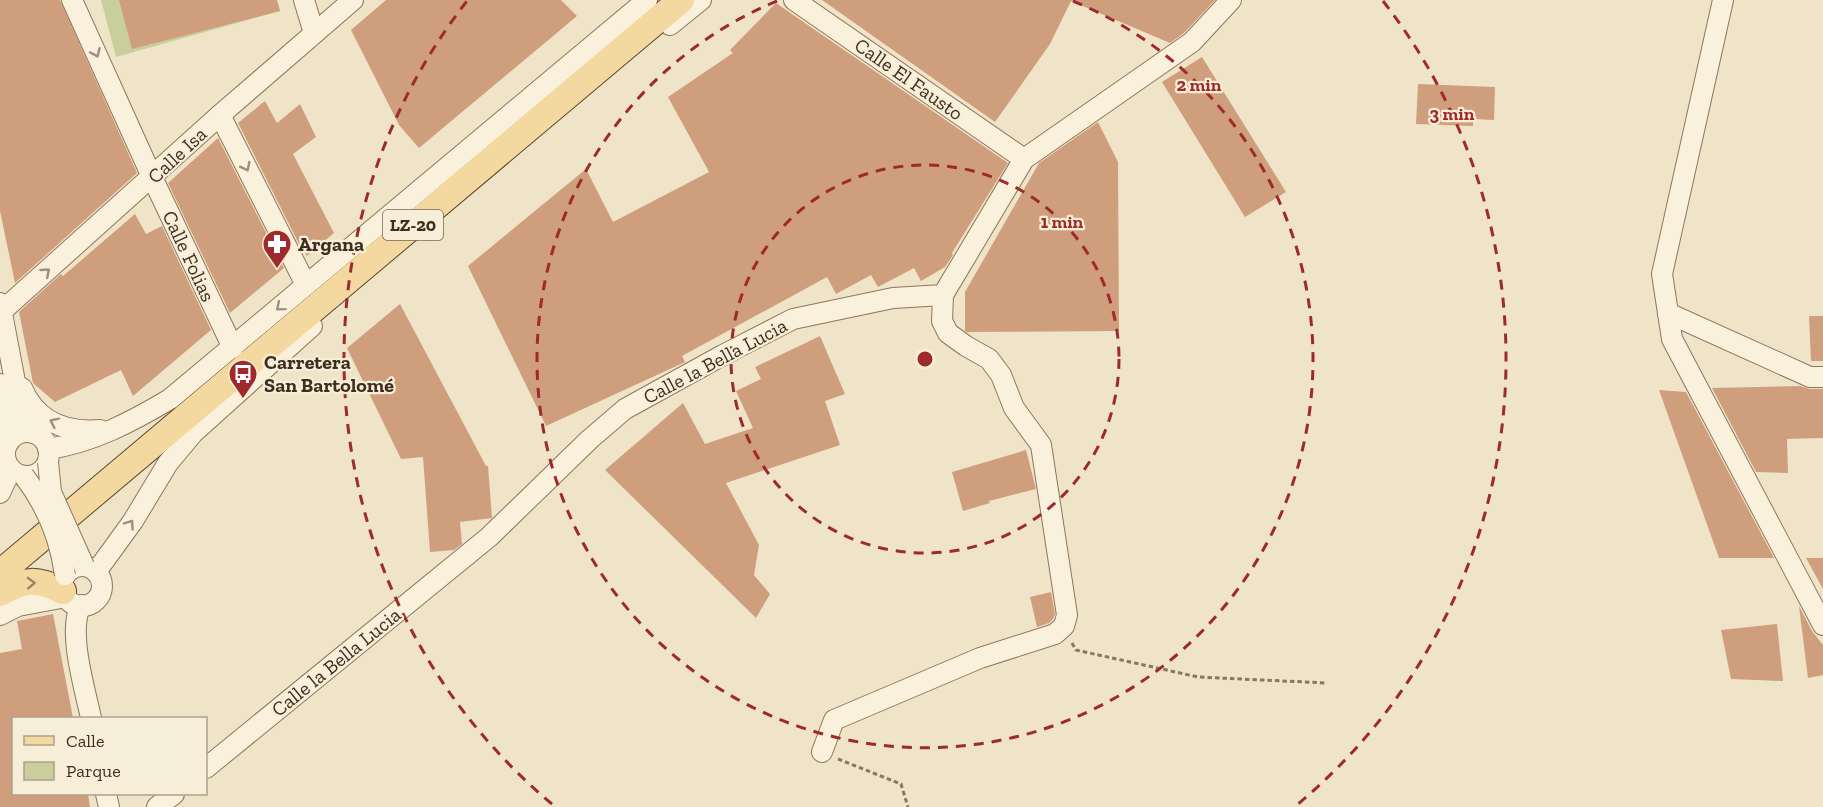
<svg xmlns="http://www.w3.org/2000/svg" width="1823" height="807" font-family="'Zilla Slab',serif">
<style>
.green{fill:#c9cf9b}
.building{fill:#cf9f7d}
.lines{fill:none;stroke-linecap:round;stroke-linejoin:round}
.minor-casing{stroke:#8d765c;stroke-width:22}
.major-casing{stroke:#5b4430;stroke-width:28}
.path{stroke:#8d765c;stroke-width:3;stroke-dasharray:4.5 3;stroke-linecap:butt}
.minor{stroke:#faf1dc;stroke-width:20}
.major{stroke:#f3d9a0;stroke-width:26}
.minor-bridge-casing{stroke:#8d765c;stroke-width:22;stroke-linecap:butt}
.minor-bridge{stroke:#faf1dc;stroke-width:20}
.oneway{stroke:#9c907e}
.oneway2{stroke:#988460}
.ring{fill:none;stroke:#9e2a2b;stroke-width:3;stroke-dasharray:10 8}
.labels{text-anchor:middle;stroke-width:4.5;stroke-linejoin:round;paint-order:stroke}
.shield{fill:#f7eed8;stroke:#756857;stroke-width:1.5}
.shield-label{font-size:18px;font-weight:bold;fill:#3d2e20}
.street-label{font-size:20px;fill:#3d2e20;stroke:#f7eed8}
.poi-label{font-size:20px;font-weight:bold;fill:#3d2e20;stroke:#f7eed8;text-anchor:start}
.centre{fill:#9e2a2b;stroke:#f7eed8;stroke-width:3}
.ring-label{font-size:18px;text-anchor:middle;font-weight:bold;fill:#9e2a2b;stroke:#f7eed8;stroke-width:4.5;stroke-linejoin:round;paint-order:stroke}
</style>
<rect width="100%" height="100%" fill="#f0e4c8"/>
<path class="green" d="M101,0H277L280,11L116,57Z"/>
<g class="building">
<path d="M0,0H60L137,173L15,283L0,211Z"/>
<path d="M119,0H277L280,11L132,49Z"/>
<path d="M386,0H561L577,16L419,148L399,125L351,30Z"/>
<path d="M822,0H1215L1184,33L1170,43L1071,1L1050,44L995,122Z"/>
<path d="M776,3L1008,163L952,253L953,255L945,267L921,281L914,268L878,287L871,275L836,294L827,277L682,356L685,362L683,363L546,426L468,266L586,169L613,222L709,172L668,97L733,53L730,50Z"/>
<path d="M1202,57L1286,192L1245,217L1162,82Z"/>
<path d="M1418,84L1495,87L1494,120L1473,119V126L1416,124Z"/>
<path d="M265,101L277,123L300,104L316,137L293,154L334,233L307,256L304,251L303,252L238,123Z"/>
<path d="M1098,122L1118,162L1119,331L967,332L965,331V292L1039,163Z"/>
<path d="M218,138L284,268L230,313L168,183Z"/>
<path d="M135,214L146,234L162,226L211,330L133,396L121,370L55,402L33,383L19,312L61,274L63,276Z"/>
<path d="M400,304L486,466H488L492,518L460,522L462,544L454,550L430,552L423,457L401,459L347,348Z"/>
<path d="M1809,316H1823V361H1811Z"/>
<path d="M820,336L845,394L825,401L840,445L726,483L759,545L754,575L770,594L756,618L605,470L683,403L705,444L753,428L736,391L761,379L755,367Z"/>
<path d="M1800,386L1810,389H1823V438L1787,439L1788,473L1756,472L1712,388Z"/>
<path d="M1659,390L1686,392L1774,558H1719Z"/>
<path d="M1026,450L1036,489L989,501L990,503L963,511L952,472Z"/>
<path d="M1806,558H1823V589Z"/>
<path d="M1051,592L1055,614L1053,619L1049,623L1037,627L1030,597Z"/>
<path d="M1799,606L1812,631L1823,645V675L1808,678Z"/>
<path d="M53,614L73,718H14V794H88L90,807H0V653L22,649L17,621Z"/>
<path d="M1777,624L1783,681L1731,679L1721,630Z"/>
</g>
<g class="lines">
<g class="minor-casing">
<g id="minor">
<path d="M72,0L152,177L233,348"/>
<path d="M304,0L314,33"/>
<path d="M794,0L1024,159"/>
<path d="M1723,0L1662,274L1672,339L1823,625"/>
<path d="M670,25L701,0"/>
<path d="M220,115L306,285"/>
<path d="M0,303L21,413L24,423L33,433"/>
<path d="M2,311L220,115L353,0"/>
<path d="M1668,313L1810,377H1823"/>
<path d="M0,384L10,426L9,442"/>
<path d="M22,388C36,421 65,433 100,430"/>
<circle cx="27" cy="454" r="22"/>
<path d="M48,449C92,443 133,421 170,399L647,0"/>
<path d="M0,493L11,469"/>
<circle cx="82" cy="586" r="20"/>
<path d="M96,572L133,521L168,463L193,433L312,326"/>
<path d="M81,605C67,631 85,689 91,718"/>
<path d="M0,615L18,606L66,597"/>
<path d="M822,752L834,720L980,658L1055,634L1064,626L1067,615L1041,445L1014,408L1001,375L989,359L966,346L948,333L942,321L943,295"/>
<path d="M206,768L489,537L590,439L625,409L723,355L793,319L893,298L943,295L1024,159L1192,42L1231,0"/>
<path d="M106,794L109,807"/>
<path d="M157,807L174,794"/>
</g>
</g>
<g class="major-casing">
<g id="major">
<path d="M0,573L681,0"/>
<path d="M0,593C25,579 37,578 63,591"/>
</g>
</g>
<g class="path">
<path d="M1072,643L1076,650L1198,677L1327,683"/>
<path d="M838,759L901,784L908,807"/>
</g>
<use href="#minor" class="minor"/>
<use href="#major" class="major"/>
<g class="minor-bridge-casing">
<g id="minor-bridge">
<path d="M48,462L51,492L84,566"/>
<path d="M24,476C47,506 60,537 65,575"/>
</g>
</g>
<use href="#minor-bridge" class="minor-bridge"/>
</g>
<defs><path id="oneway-chevron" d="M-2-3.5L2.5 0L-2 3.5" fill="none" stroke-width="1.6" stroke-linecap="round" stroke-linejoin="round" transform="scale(1.5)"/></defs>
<g class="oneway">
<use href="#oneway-chevron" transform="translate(96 53) rotate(66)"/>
<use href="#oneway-chevron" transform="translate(246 167) rotate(63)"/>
<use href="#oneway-chevron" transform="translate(46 272) rotate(-41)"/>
<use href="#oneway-chevron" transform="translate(280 307) rotate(140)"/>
<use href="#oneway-chevron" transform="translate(54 422) rotate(-154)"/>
<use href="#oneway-chevron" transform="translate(130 524) rotate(-55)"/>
</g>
<use class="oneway2" href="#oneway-chevron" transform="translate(31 583) rotate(-2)"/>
<g class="ring">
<circle cx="925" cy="359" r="194"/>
<path d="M1073 1A388 388 0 1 1 777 1"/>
<path d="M552 804A581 581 0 0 1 467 1M1383 1A581 581 0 0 1 1298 804"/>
</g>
<defs>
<g id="pharmacy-pin" transform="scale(1.5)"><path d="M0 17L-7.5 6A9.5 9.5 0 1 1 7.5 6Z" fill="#9e2a2b" stroke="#f7eed8"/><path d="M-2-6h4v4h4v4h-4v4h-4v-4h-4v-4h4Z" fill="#fff"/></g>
<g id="bus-pin" transform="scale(1.5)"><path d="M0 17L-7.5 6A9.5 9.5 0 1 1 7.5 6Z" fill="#9e2a2b" stroke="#f7eed8"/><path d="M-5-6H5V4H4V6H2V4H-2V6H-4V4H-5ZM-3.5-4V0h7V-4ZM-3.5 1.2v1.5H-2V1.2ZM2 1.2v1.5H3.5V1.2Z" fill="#fff"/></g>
</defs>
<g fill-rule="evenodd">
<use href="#pharmacy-pin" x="277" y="244"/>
<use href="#bus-pin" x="243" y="374"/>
</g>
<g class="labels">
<rect class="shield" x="383" y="210" width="60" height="30" rx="4.5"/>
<g class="shield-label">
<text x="413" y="231">LZ-20</text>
</g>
<g class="street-label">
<text transform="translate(909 79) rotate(35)" y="7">Calle El Fausto</text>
<text transform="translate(177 155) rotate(-43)" y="7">Calle Isa</text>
<text transform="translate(189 256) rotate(65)" y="7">Calle Folias</text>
<text transform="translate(715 361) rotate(-28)" y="7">Calle la Bella Lucia</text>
<text transform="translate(336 662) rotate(-39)" y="7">Calle la Bella Lucia</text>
</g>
<g class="poi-label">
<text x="298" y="251">Argana</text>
<text x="264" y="369">Carretera<tspan x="264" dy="23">San Bartolomé</tspan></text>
</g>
</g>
<circle cx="925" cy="359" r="9" class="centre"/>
<g class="ring-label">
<text x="1199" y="91">2 min</text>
<text x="1452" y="120">3 min</text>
<text x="1062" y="228">1 min</text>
</g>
<rect x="12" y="717" width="195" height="78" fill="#f7eed8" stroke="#ada18e" stroke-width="1.5"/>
<rect x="24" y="736" width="30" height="9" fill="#f3d9a0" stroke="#ada18e" stroke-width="1.5"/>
<text x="66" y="747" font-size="18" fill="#3d2e20">Calle</text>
<rect x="24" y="762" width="30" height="18" fill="#c9cf9b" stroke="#ada18e" stroke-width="1.5"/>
<text x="66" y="777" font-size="18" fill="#3d2e20">Parque</text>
</svg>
